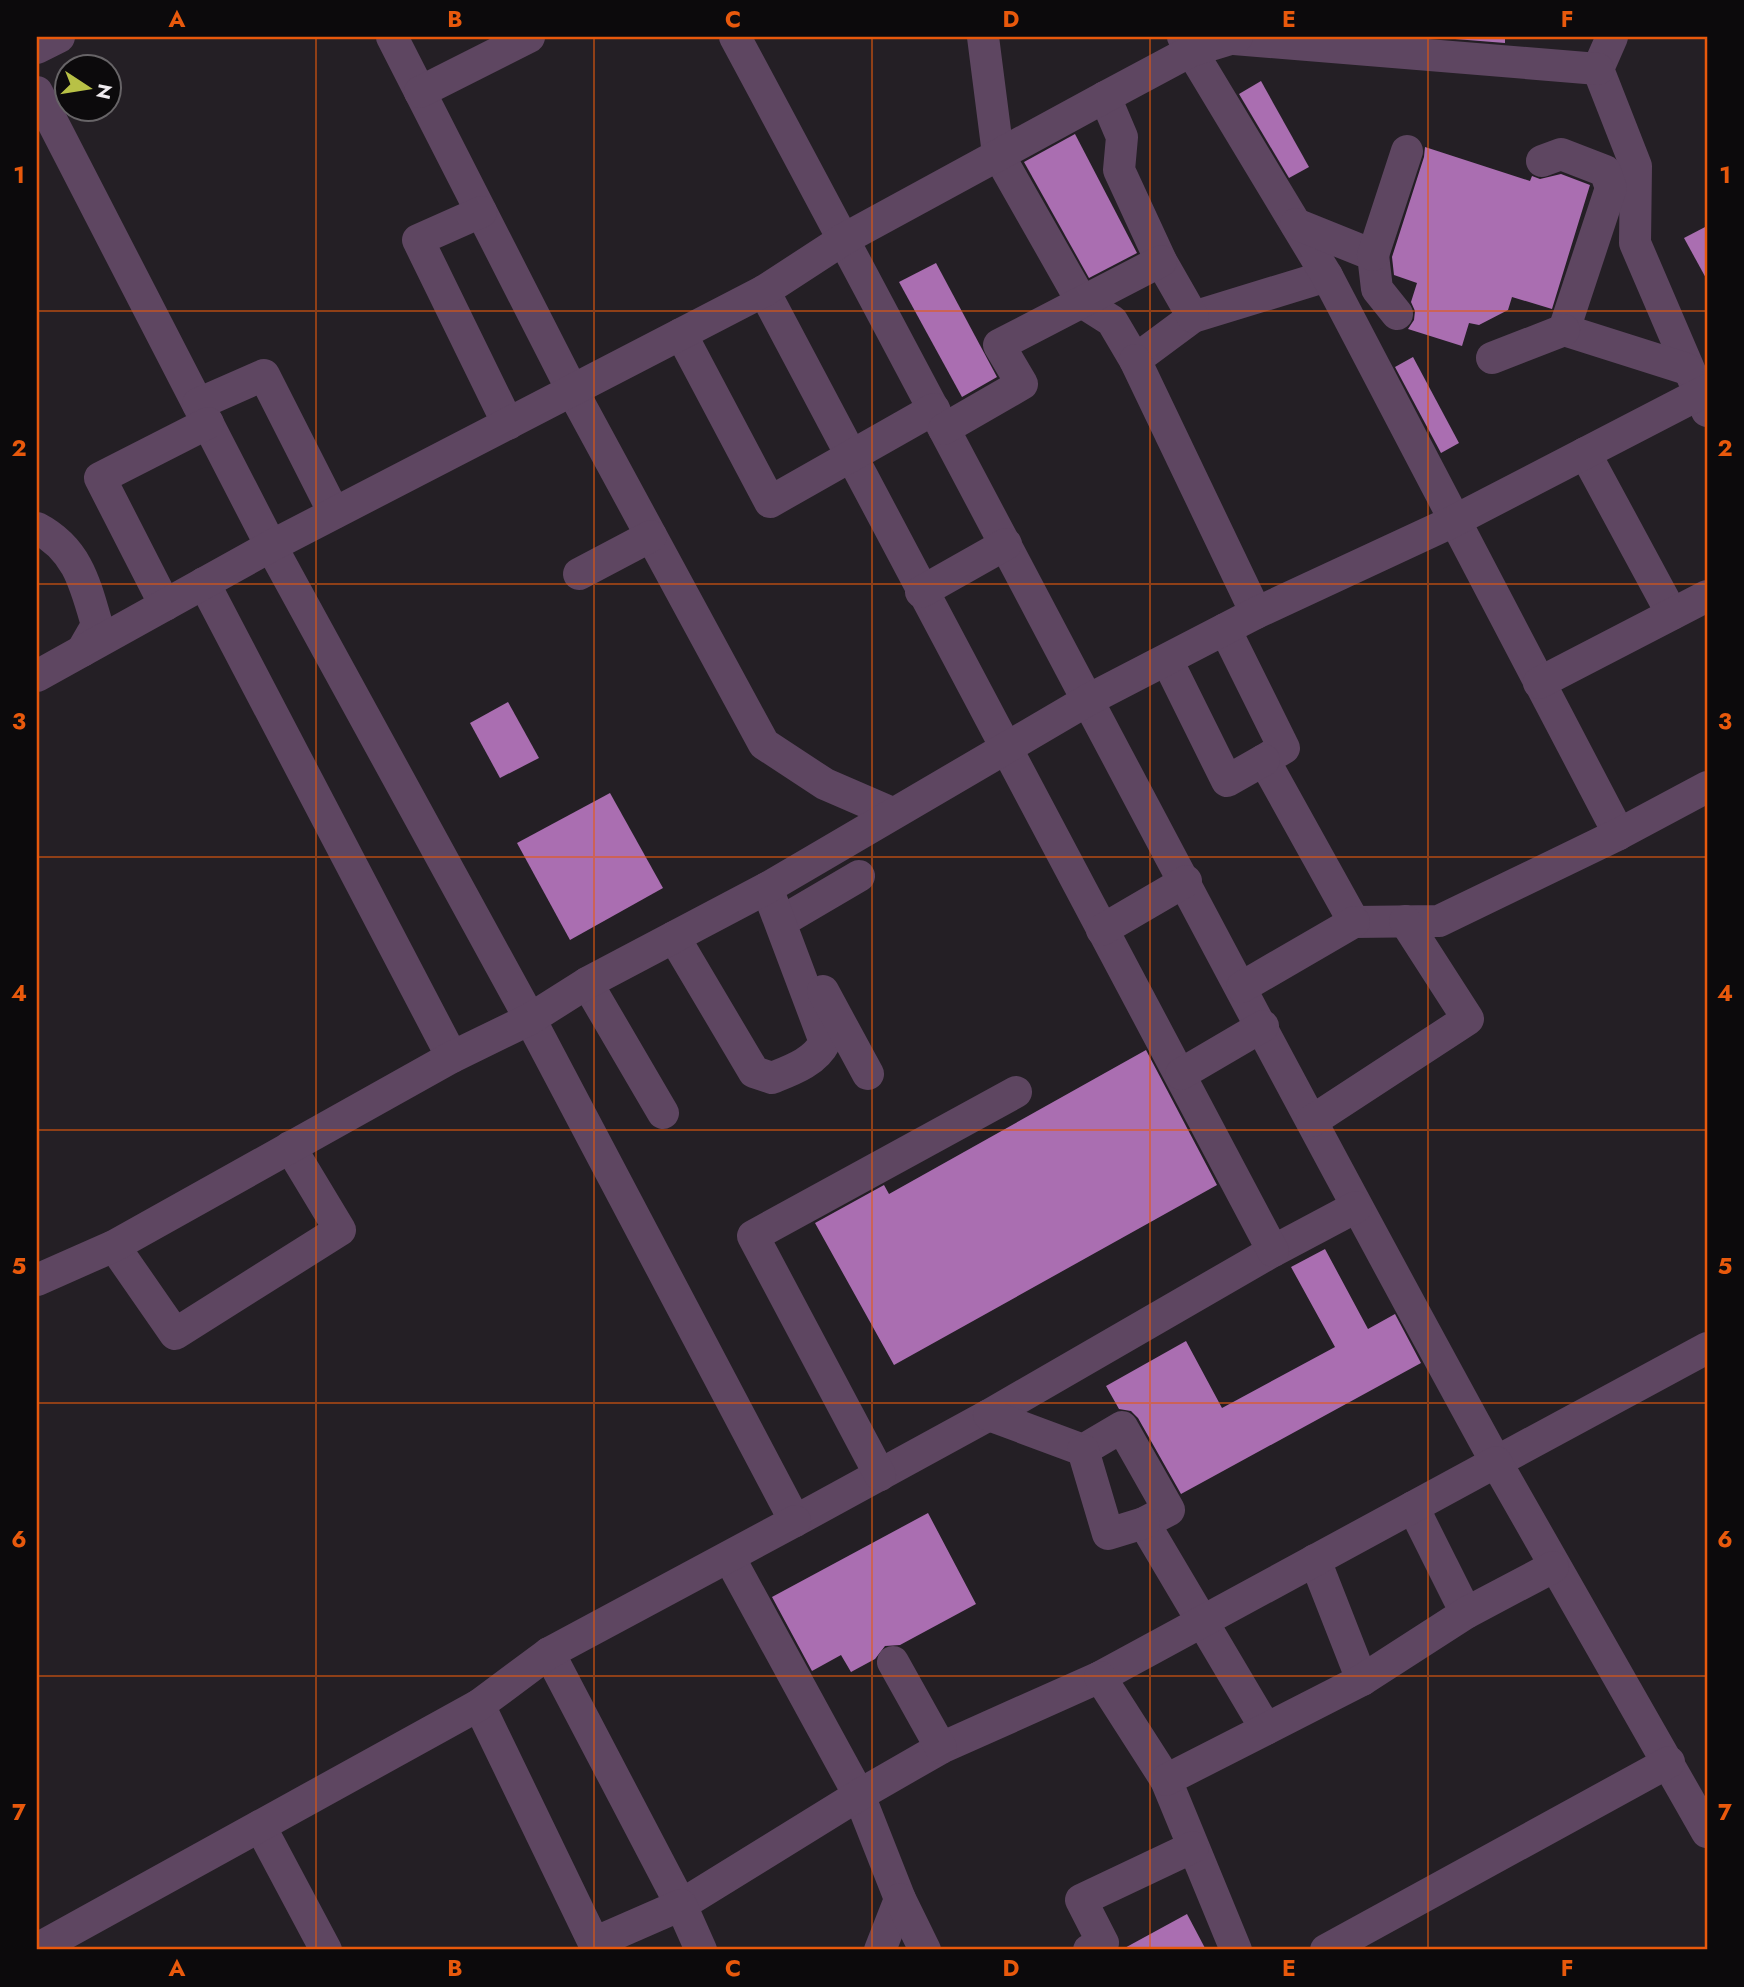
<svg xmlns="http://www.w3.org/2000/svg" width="1744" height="1987" font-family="Jost,sans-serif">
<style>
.building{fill:#aa6eb1}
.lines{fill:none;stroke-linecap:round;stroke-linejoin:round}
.minor{stroke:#5e4661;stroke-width:32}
.grid{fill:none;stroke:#e8590c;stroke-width:2;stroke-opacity:0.55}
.neatline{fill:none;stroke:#e8590c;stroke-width:2.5}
.grid-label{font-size:23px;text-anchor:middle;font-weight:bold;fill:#e8590c}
</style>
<rect width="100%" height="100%" fill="#241f25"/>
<g class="building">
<path d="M1430,37H1505V43Z"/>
<path d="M1261,81L1309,167L1289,178L1239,94Z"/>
<path d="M1075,134L1137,253L1089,278L1024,162Z"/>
<path d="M1425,147L1530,181L1532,176L1540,179L1561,174L1590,185L1552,309L1512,297L1508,310L1479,325L1469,323L1462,346L1408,329L1414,320L1415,311L1411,302L1417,283L1394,275L1392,257L1424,157Z"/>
<path d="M1707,226V280L1684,238Z"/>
<path d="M936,263L997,377L962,397L899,282Z"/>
<path d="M1413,357L1459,443L1441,453L1395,367Z"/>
<path d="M508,702L539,758L500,778L470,723Z"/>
<path d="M610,793L663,888L570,940L517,843Z"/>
<path d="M1146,1050L1217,1185L894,1365L815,1223L884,1185L889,1194Z"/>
<path d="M1325,1249L1368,1329L1395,1314L1421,1363L1181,1494L1138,1418L1131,1411L1119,1409L1106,1386L1186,1341L1222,1408L1335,1347L1291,1267Z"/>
<path d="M928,1513L976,1604L900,1645L885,1646L875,1659L851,1672L841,1655L812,1671L772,1597Z"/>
<path d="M1187,1914L1206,1950H1121Z"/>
</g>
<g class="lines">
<g class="minor">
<path d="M392,37L572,390L764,744L825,784L892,813"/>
<path d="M735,37C990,511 1237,990 1496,1462L1707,1348"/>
<path d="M983,37L998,154L1082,302L1112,321L1135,360L1193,317L1327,276"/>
<path d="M1183,37L1327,276L1619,834"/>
<path d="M1612,37L1598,69L1636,166L1635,243L1707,411"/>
<path d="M1234,39L1598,69"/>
<path d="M37,48L59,37"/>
<path d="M37,92L271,546L530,1019L795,1521L989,1415L1273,1251L1356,1207"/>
<path d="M420,92L529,37"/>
<path d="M1105,97L1122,137L1119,170L1161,261L1193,317"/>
<path d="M1542,161L1561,154L1605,171L1611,188L1564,330L1687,369"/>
<path d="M481,212L418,240L508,424"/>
<path d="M1296,224L1373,255L1377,289L1397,314"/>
<path d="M1373,255L1407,151"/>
<path d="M764,291C932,612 1105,930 1273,1251"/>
<path d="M681,334L770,502L934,409"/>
<path d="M1492,358L1564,330"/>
<path d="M1135,360L1256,613"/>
<path d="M198,404L264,375L334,513"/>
<path d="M944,429L1022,384L999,345L1161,261"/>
<path d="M1585,453L1672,614"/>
<path d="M37,528C77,549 85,583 97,625L82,651"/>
<path d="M579,574L651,536"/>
<path d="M204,583L452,1057"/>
<path d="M921,592L1006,544"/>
<path d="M165,605L100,478L208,423"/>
<path d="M1225,629L1284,748L1264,760L1354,922L1439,921L1619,834L1707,787"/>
<path d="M1167,660L1227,781L1264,760"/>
<path d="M37,676L271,546L764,291L844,239L1105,97L1191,51L1237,37"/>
<path d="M1539,683L1707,596"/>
<path d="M784,920L859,876"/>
<path d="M1102,930L1186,881"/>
<path d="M674,937L754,1072L772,1078C792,1070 815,1062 825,1042L767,888"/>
<path d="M587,983L663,1113"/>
<path d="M1242,987L1354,922"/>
<path d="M823,991L868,1074"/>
<path d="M1181,1074L1263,1026"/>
<path d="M1312,1121L1468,1019L1405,921"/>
<path d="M114,1246L175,1334L340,1230L290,1147"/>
<path d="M37,1280L114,1246L452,1057L530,1019L587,983L767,888L1088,700L1256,613L1454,521L1707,390"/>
<path d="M989,1415L1083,1450L1122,1427L1169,1510L1144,1523L1266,1729"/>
<path d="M1083,1450L1108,1534L1144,1523"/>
<path d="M880,1475L753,1236L1016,1092"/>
<path d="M1413,1507L1466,1613"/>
<path d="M729,1557L859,1795L900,1899L880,1950"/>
<path d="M1315,1560L1362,1680"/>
<path d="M549,1653L681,1905L859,1795L941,1748L1100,1677L1496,1462L1707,1832"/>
<path d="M893,1662L941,1748"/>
<path d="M1100,1677L1166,1780L1236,1950"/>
<path d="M479,1705L594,1943L681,1905L701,1950"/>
<path d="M1166,1780L1362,1680L1466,1613L1553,1567"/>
<path d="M260,1826L326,1950"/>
<path d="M900,1899L925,1950"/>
<path d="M37,1949L479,1705L549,1653L795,1521"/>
<path d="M1089,1950L1103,1943L1081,1900L1193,1847"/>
<path d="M1326,1950L1669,1762"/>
</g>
</g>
<path class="grid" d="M316,37V1950M594,37V1950M872,37V1950M1150,37V1950M1428,37V1950M37,311H1707M37,584H1707M37,857H1707M37,1130H1707M37,1403H1707M37,1676H1707"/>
<rect width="1744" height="1987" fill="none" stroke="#0c0a0c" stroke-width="77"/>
<g transform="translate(88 88) rotate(102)"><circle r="33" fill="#0c0a0c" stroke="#676467" stroke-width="2"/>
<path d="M0-5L12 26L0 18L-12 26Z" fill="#b8c146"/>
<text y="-10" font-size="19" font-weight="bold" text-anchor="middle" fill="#f0ecf0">N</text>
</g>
<rect x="38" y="38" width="1668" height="1910" class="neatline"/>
<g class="grid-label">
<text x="177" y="27">A</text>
<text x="455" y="27">B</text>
<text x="733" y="27">C</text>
<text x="1011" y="27">D</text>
<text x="1289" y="27">E</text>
<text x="1567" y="27">F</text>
<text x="19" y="183">1</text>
<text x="1725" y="183">1</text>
<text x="19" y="456">2</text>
<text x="1725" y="456">2</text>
<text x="19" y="729">3</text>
<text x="1725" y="729">3</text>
<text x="19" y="1001">4</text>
<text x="1725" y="1001">4</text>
<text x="19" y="1274">5</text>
<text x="1725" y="1274">5</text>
<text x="19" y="1547">6</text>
<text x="1725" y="1547">6</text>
<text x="19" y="1820">7</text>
<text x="1725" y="1820">7</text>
<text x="177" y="1976">A</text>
<text x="455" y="1976">B</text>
<text x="733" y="1976">C</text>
<text x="1011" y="1976">D</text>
<text x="1289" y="1976">E</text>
<text x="1567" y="1976">F</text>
</g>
</svg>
